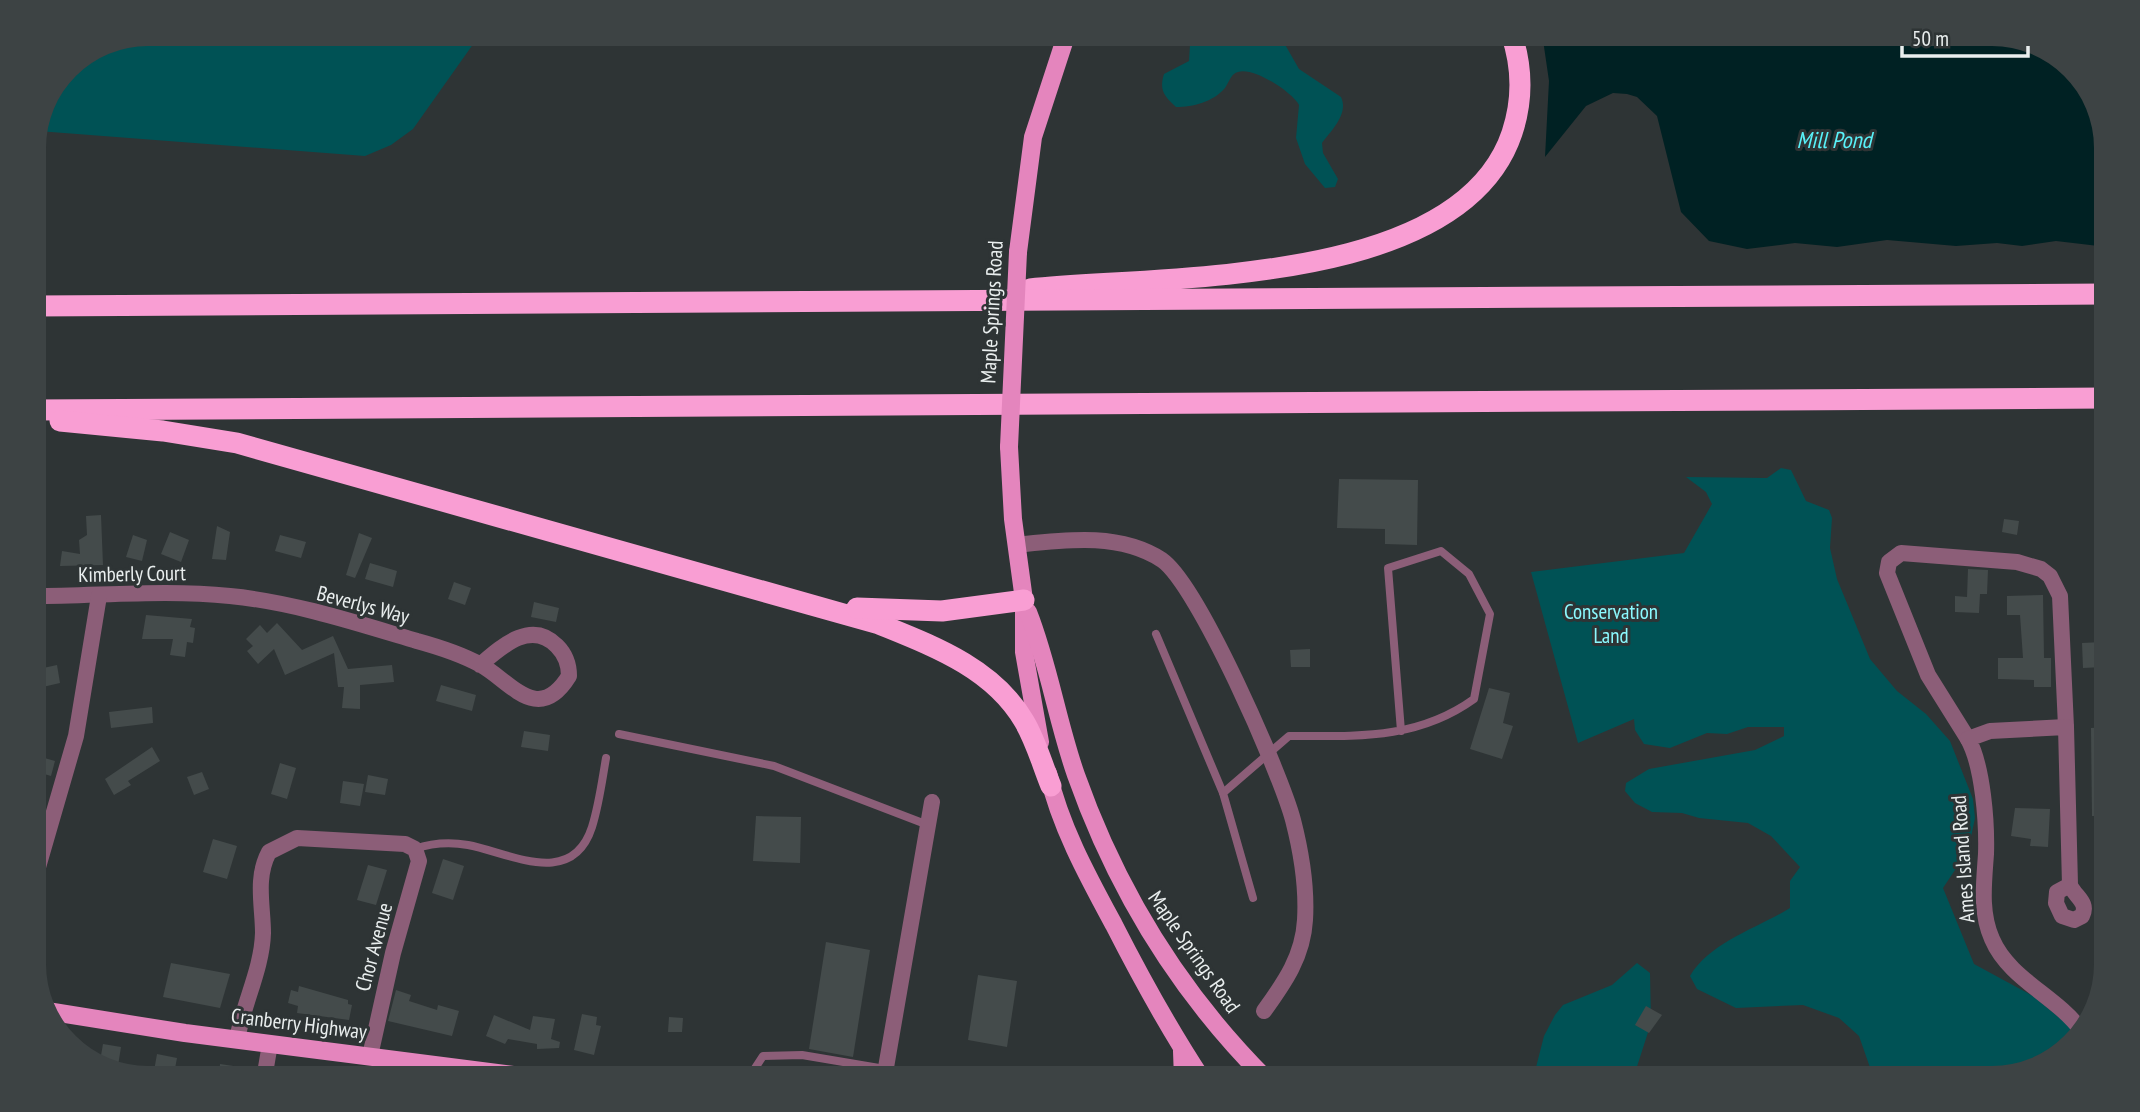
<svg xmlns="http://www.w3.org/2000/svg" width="2140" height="1112" font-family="'PT Sans Narrow',sans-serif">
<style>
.green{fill:#005255}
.water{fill:#002123}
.building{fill:#444b4b}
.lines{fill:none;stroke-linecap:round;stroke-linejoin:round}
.service{stroke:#8c5e78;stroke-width:8}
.minor{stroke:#8c5e78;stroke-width:16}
.primary{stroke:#e485bd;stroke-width:18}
.motorway{stroke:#f99ed3;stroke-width:21}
.primary-bridge{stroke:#e485bd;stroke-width:18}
.labels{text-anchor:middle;stroke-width:6;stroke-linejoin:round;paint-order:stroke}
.street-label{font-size:21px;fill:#e9eeee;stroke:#2e3435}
.park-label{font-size:21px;fill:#8bf9fe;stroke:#2e3435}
.water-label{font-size:23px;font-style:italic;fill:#58f1f8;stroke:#2e3435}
</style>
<rect width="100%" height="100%" fill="#2e3435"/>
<g class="green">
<path d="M148,33H481L413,129L391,145L365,156L38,131L67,66Z"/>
<path d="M1197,33L1279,34L1299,69L1341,97C1349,114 1331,131 1322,143L1323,153L1338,179L1335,187L1325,188L1305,164L1296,138L1299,105C1292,92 1248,62 1234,74C1230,77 1228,84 1225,88C1213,102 1193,107 1176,107C1164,96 1159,90 1164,74L1189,61L1190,45Z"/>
<path d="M1781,468L1791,470L1806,501L1829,510L1832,518L1830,548L1837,579L1870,659L1897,691L1926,714L1950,741L1973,799L1975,818L1971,837L1963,858L1943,888L1974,964L2033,996L2078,1033L2050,1063L1993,1079H1874L1859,1036L1839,1018L1803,1005L1736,1008L1697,989L1690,976C1710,942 1758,928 1790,908V881L1800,867L1771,836L1748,823L1699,818L1682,813L1652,812L1635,803L1625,791L1626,783L1649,769L1755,750L1784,736V727H1748L1727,734L1707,733L1670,748L1644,744L1635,730L1634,719L1578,743L1531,572L1684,553L1712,504L1706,492L1686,477L1767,478Z"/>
<path d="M1637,963L1650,973L1651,1023L1633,1079H1533L1544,1036L1555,1015L1563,1005L1612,985Z"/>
</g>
<path class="water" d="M1542,33H1992C2008,37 2032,38 2045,47C2119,95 2107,170 2107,247L2056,241L2022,246L1997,243L1956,246L1887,240L1837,247L1795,243L1747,249L1709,241L1681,212L1657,116L1637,97L1627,94L1613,93L1586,106L1545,157L1549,81Z"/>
<g class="building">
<path d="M1339,479L1418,480L1417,545L1385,544V529L1337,528Z"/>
<path d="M101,515L103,565L60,566L62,551L80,554L79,540L87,535L86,516Z"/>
<path d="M2004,519L2019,521L2017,535L2002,532Z"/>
<path d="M217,526L230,532L226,560L212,559Z"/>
<path d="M170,532L189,540L181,562L161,554Z"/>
<path d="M359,533L372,538L355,578L346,575Z"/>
<path d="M133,535L147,540L142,561L126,557Z"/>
<path d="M280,535L306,542L301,558L275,551Z"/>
<path d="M370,563L397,571L393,587L365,579Z"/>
<path d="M1968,569L1988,570L1987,594H1980L1979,613L1955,612V596L1967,597Z"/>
<path d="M454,582L471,588L465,605L448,599Z"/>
<path d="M2043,595L2044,658H2051V687H2034V680L1998,679V658H2023L2020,615H2007V596Z"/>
<path d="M534,602L559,608L556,622L531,617Z"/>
<path d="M146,615L192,619L190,627L195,628L193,643L187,642L185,657L170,655L173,639H142Z"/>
<path d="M277,623L302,650L333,636L348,669L392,665L394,682L360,685V709L342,708L344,687H338L334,653L285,675L274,649L258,664L247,651L253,646L246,639L260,625L267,633Z"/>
<path d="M2102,642L2103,667L2083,668L2082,643Z"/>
<path d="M1310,649V667H1291L1290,650Z"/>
<path d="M57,665L60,683L34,689V670Z"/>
<path d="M441,685L476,695L472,711L436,701Z"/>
<path d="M1489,688L1510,693L1503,723L1513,726L1502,759L1470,749Z"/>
<path d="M152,707L153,723L111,728L109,712Z"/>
<path d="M2107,727V816H2092L2091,728Z"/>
<path d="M524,731L550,735L548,751L521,747Z"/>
<path d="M152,747L160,761L128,781L131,785L114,795L105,779Z"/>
<path d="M34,755L55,761L51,776L34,771Z"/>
<path d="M280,763L296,768L287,799L271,794Z"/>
<path d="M202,772L209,789L194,795L187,777Z"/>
<path d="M368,775L388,779L385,795L365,792Z"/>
<path d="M343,781L364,784L360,806L340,803Z"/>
<path d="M2015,808L2050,809L2048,847L2030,846L2031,839L2011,836Z"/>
<path d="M756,816L801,817L800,863L753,861Z"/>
<path d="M213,839L237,846L227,879L203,872Z"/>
<path d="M443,859L464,866L453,900L432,893Z"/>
<path d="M368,865L387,870L376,905L357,900Z"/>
<path d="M826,942L870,950L853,1057L809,1049Z"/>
<path d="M171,963L230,974L220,1008L163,997Z"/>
<path d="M978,975L1017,981L1007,1047L968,1040Z"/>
<path d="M299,986L348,1000V1004L352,1005L349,1020L297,1013L298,1006L288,1003L291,990L298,992Z"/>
<path d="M396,990L411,995L409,1001L437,1010L438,1005L459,1011L452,1036L388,1021Z"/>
<path d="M1646,1006L1662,1015L1649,1033L1635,1025Z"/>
<path d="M582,1014L597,1017L596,1025L601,1026L594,1055L574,1050Z"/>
<path d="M494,1015L530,1030L533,1016L555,1019L551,1039L560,1042L559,1048L537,1049V1044L508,1039L505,1044L486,1036Z"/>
<path d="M669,1017L683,1018L682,1032H668Z"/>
<path d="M103,1044L121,1047L117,1072L99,1067Z"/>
<path d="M157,1054L177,1058L173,1079H158L160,1072L154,1071Z"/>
<path d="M220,1064L240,1067L239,1079H219Z"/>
</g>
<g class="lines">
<g class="service">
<path d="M1156,634L1223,793"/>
<path d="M619,734L774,766L928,825"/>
<path d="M415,849C432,843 450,842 468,845C510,853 572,889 592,827C599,805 602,781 606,758"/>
<path d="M1253,898L1223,793L1289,736C1357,736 1417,740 1474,699L1490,614L1469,574L1441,551L1388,568L1401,731"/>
<path d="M748,1079L763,1056L802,1055L885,1069"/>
</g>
<g class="minor">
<path d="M1016,545C1064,540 1119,532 1162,560C1198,585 1280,772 1293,820C1301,851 1307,887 1305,920C1303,956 1285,982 1264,1011"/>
<path d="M34,596C99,596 166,589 230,596C293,602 357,623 417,641C439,647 461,654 481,665C510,681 538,726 569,676C569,664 565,654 557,646C531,619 501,647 480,665"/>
<path d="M1968,739L1928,675L1887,573L1889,562L1901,553L2017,562L2041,569L2050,576L2060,596L2066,727"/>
<path d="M34,881L76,736L99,596"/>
<path d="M2070,885L2057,892L2056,903L2062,916L2074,920L2082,916C2089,902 2075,897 2070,885L2066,727L1990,731L1968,739C1983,766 1987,823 1986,854C1984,883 1980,912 1992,939C2009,979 2056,996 2081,1030"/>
<path d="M237,1040C243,1004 262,969 263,933C263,906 255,878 269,852L297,838L405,844L415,849L419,861L393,953L370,1056"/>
<path d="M264,1079L270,1044"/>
<path d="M884,1079L932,802"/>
</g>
<g class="primary">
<path d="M1018,252L1033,137L1067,33"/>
<path d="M1009,447L1013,519L1024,600V652L1040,742"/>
<path d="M1028,612C1049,665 1057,721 1076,775C1117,891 1179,992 1266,1079"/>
<path d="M1048,773C1060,826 1088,877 1114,925C1141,978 1169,1029 1202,1079"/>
<path d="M47,1011L185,1033L545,1079"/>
<path d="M1182,1051L1183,1079"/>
</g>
<g class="motorway">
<path d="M1030,289C1163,275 1460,288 1512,133C1523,100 1522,65 1511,33"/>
<path d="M33,306L2107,294"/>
<path d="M33,410L2107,398"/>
<path d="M60,421L163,431L237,443L879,624C933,646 993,668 1024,721C1036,741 1042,764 1051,786"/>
<path d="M857,608L942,611L1024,600"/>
</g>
<path class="primary-bridge" d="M1009,447L1018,252"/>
</g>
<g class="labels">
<g class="street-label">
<text transform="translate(992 312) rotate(-87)" y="7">Maple Springs Road</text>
<text transform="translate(132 574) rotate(-1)" y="7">Kimberly Court</text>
<text transform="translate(363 605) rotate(15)" y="7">Beverlys Way</text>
<text transform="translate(1963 859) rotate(-94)" y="7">Ames Island Road</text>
<text transform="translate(374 947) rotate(-75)" y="7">Chor Avenue</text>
<text transform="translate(1194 952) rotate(55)" y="7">Maple Springs Road</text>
<text transform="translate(299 1024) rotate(7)" y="7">Cranberry Highway</text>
</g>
<g class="park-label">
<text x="1611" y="619">Conservation<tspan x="1611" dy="24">Land</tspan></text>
</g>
<g class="water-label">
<text x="1834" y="148">Mill Pond</text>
</g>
</g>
<path d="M0 0H2140V1112H0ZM148 46H1992A102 102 0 0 1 2094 148V964A102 102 0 0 1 1992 1066H148A102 102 0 0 1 46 964V148A102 102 0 0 1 148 46Z" fill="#3d4344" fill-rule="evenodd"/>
<path d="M1902 46v10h126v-10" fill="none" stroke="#e9eeee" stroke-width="3.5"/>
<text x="1912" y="46" font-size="21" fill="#e9eeee" stroke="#2e3435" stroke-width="5" paint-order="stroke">50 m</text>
</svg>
